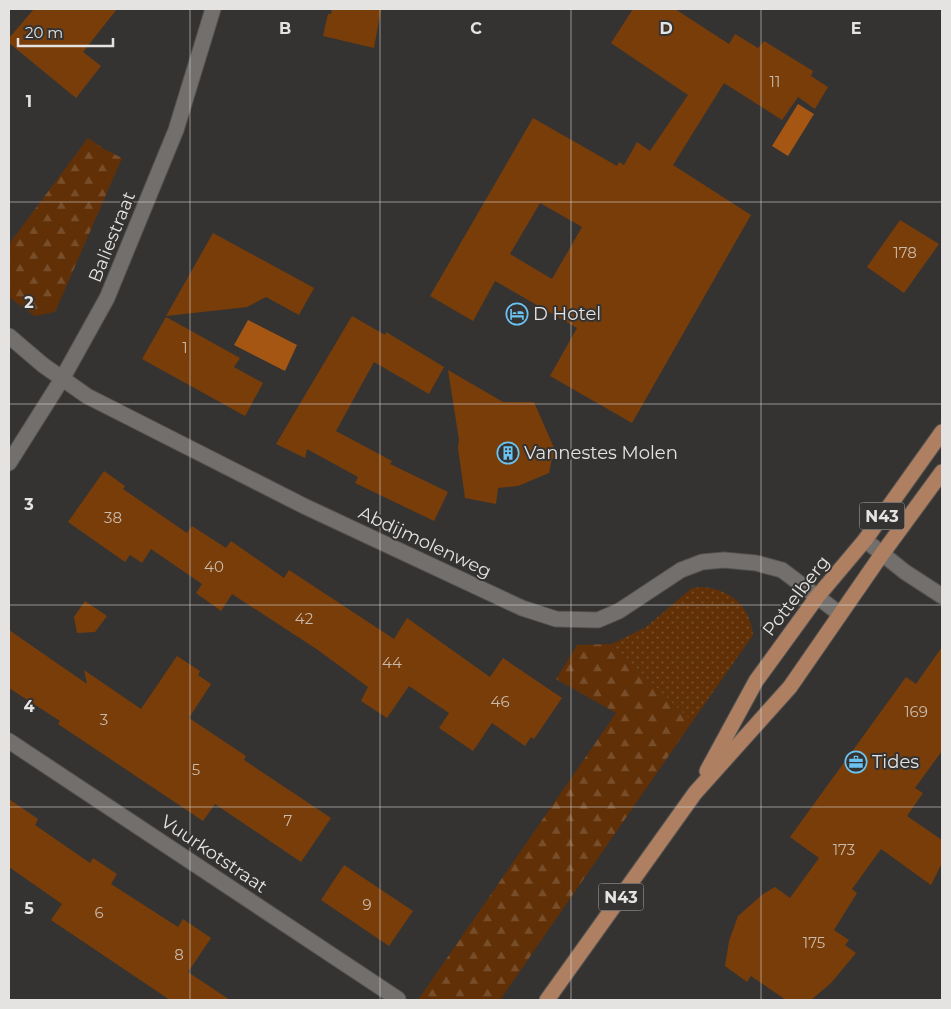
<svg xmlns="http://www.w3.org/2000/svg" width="951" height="1009" font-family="Montserrat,sans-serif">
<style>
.grass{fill:url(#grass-dots)}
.forest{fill:url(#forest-firs)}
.water{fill:#a55613}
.building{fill:#793d0a;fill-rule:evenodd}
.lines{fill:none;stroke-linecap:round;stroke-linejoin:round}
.minor-casing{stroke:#545251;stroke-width:17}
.major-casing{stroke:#545251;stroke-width:17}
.minor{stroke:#726f6d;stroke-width:15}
.major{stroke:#ae8061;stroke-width:15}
.grid{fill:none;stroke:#e4e3e2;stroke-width:1;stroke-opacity:0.55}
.labels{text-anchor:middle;stroke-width:4;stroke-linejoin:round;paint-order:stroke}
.number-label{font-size:15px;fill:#c9baac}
.shield{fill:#353331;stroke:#b0aead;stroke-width:1}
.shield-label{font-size:16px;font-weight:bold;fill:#e4e3e2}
.street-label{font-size:18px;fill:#e4e3e2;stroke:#353331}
.poi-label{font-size:18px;fill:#e4e3e2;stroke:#353331;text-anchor:start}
.grid-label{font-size:16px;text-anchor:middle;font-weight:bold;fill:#e4e3e2;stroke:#353331;stroke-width:4;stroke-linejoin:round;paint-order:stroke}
</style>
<defs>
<pattern id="grass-dots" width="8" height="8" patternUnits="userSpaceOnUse" patternTransform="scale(1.25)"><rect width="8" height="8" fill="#613006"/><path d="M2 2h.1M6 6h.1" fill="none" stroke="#784e2a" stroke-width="1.8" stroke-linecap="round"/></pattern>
<pattern id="forest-firs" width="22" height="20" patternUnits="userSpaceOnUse" patternTransform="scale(1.25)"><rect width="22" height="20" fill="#613006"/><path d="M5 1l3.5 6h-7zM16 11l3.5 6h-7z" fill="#784e2a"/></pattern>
</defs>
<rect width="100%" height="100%" fill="#353331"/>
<path class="grass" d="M703,587C731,590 750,606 753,635L692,722L612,644L646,627L692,588Z"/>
<g class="forest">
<path d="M88,138L104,149L122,158L55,312L35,316L9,297V244Z"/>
<path d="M612,644L692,722L500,1000H418L616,713L556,679L577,645Z"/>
</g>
<g class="water">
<path d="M798,104L814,114L788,156L772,146Z"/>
<path d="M248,320L297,345L285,371L234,345Z"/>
</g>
<g class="building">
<path d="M34,9H117L83,52L101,66L76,98L9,43V38Z"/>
<path d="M332,9H381L374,48L323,36L328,14H331Z"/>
<path d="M633,9H675L729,44L735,34L758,48L764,41L813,71L811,76L828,87L815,109L798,97L782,120L724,83L673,165L751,215L632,423L550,376L577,328L495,281L473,321L430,296L533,118L617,166L619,162L624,165L637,142L650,151L688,95L611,43ZM540,203L582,227L552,279L510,254Z"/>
<path d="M900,220L939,244L904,293L867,267Z"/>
<path d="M213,233L314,288L299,315L266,297L247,307L166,316Z"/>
<path d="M352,316L385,335L386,332L444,367L429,394L374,362L336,431L392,461L390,464L448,492L434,521L355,483L358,477L307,449L305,458L276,444Z"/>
<path d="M166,317L240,358L234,367L263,383L245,416L142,359Z"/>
<path d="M448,370L503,402H534L558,457L552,459L549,473L518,486L498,488L496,504L465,498L458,448L459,440Z"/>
<path d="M104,471L125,486L123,489L187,533L192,526L226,548L231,541L284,578L289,570L394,639L407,618L490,677L503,658L562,698L534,739L531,737L525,746L492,723L473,751L439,728L449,713L409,686L387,718L361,701L368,687L318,650L232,594L221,611L196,593L202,584L151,549L142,563L130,555L125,562L68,522Z"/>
<path d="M85,601L107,616L95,632L77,633L74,617Z"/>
<path d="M9,630L87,684L84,670L141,709L177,656L200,671L198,675L211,684L189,718L246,756L244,760L331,818L301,862L215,804L203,821L58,724L60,721L9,688Z"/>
<path d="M942,647V751L915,788L923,793L907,816L942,840V863L931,885L881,849L852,889L857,893L834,930L849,940L845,945L856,953L831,983L811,1000H786L751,976L747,982L725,966L729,941L738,916L763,894L775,887L790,898L819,858L790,837L906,677L916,684Z"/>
<path d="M9,799L38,819L35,825L90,863L93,858L117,874L111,884L178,927L183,919L211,938L188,972L230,1000H170L51,920L62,904L9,867Z"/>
<path d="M344,865L413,911L389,946L321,900Z"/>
</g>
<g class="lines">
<g class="minor-casing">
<g id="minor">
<path d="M9,336L43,365L87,396L304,506L522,608L556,619L598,620L619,611L681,570L702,562L724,560L756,563L782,570L840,614"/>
<path d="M9,463L62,379L107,298L176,130L213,9"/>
<path d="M865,540L905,572L942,596"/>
<path d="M9,741L398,999"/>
</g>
</g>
<g class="major-casing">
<g id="major">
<path d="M707,771L756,681L817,597L865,540L942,432"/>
<path d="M547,1000L695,793L790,687L882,554L942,472"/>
</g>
</g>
<use href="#minor" class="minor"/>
<use href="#major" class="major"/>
</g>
<path class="grid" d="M190,9V1000M380,9V1000M571,9V1000M761,9V1000M9,202H942M9,404H942M9,605H942M9,807H942"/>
<defs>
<g id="hotel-ring" transform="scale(1.125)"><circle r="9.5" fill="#353331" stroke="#6bc3f2" stroke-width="1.5"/><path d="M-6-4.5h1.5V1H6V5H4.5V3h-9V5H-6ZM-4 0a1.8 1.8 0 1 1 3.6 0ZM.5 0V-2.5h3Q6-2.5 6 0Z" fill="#6bc3f2"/></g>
<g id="building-ring" transform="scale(1.125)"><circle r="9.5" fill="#353331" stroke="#6bc3f2" stroke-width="1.5"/><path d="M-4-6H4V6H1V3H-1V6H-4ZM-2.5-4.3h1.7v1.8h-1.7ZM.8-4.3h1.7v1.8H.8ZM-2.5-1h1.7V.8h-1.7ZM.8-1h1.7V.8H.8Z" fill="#6bc3f2"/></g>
<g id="office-ring" transform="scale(1.125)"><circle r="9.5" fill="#353331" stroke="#6bc3f2" stroke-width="1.5"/><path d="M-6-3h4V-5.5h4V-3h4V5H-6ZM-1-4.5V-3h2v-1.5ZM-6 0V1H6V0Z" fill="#6bc3f2"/></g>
</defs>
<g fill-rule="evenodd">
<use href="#hotel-ring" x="517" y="314"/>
<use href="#building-ring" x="508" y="453"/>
<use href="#office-ring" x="856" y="762"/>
</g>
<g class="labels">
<g class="number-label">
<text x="775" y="87">11</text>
<text x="905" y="258">178</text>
<text x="185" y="353">1</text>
<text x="113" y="523">38</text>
<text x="214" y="572">40</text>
<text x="304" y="624">42</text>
<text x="392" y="668">44</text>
<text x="500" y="707">46</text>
<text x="916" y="717">169</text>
<text x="104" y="725">3</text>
<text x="196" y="775">5</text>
<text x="288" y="826">7</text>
<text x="844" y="855">173</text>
<text x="367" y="910">9</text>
<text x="99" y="918">6</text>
<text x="814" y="948">175</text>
<text x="179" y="960">8</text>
</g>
<g class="shield">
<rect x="859.5" y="502.5" width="45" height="27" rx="4"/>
<rect x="598.5" y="883.5" width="45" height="27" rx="4"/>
</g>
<g class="shield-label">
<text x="882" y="522">N43</text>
<text x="621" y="903">N43</text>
</g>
<g class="street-label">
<text transform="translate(112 237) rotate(-68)" y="6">Baliestraat</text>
<text transform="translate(425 542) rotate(25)" y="6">Abdijmolenweg</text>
<text transform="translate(796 596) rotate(-52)" y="6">Pottelberg</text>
<text transform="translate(214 854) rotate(34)" y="6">Vuurkotstraat</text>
</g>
<g class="poi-label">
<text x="533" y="320">D Hotel</text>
<text x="524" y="459">Vannestes Molen</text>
<text x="872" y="768">Tides</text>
</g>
</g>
<g class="grid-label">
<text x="285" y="34">B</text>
<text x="476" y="34">C</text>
<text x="666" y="34">D</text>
<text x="856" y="34">E</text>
<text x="29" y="107">1</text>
<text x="29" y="308">2</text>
<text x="29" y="510">3</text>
<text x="29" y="712">4</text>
<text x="29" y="914">5</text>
</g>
<rect width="951" height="1009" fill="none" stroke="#e4e3e2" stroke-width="20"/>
<path d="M18 38v8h95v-8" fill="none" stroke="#e4e3e2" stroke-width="2.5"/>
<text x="25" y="38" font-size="15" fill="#e4e3e2" stroke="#353331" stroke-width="4" paint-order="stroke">20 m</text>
</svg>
